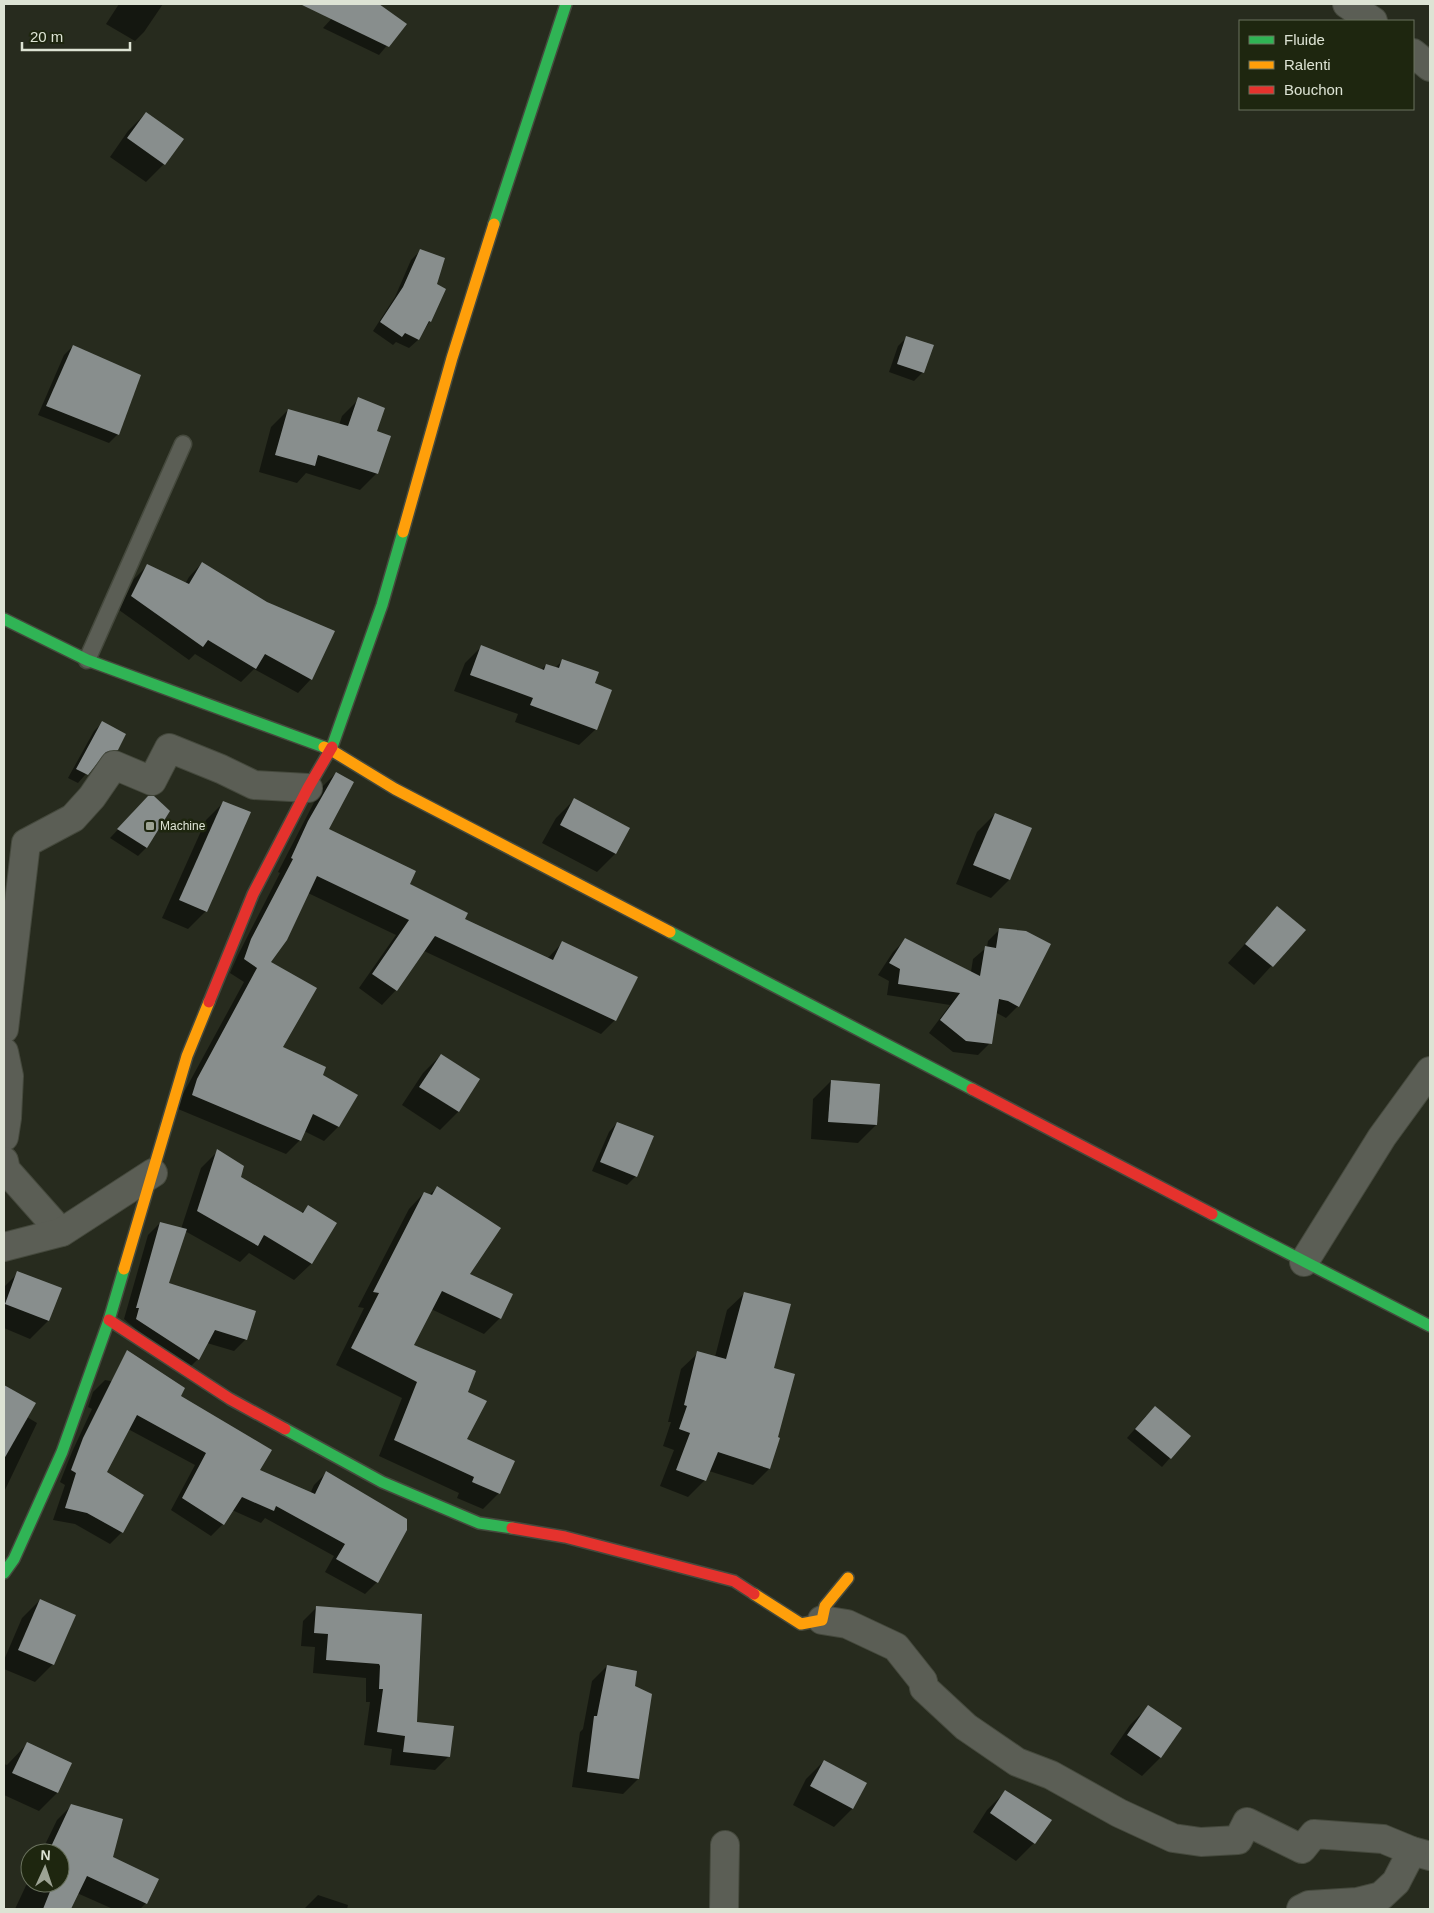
<svg xmlns="http://www.w3.org/2000/svg" width="1434" height="1913" font-family="Arial,sans-serif">
<style>
.shadow{fill:#0007}
.building{fill:#888e8d}
.lines{fill:none;stroke-linecap:round;stroke-linejoin:round}
.lane-casing{stroke:#45493d;stroke-width:19}
.street-casing{stroke:#45493d;stroke-width:30}
.fast-casing{stroke:#45493d;stroke-width:14}
.slow-casing{stroke:#45493d;stroke-width:14}
.jam-casing{stroke:#45493d;stroke-width:14}
.lane{stroke:#5b5e55;stroke-width:16}
.street{stroke:#5b5e55;stroke-width:28}
.fast{stroke:#30b455;stroke-width:11}
.slow{stroke:#ff9f0a;stroke-width:11}
.jam{stroke:#e5322d;stroke-width:11}
.poi-dot{fill:#9da394;stroke:#1e260f;stroke-width:2}
.labels{text-anchor:middle;stroke-width:5;stroke-linejoin:round;paint-order:stroke}
.poi-label{font-size:12px;fill:#dde3d4;stroke:#1e260f;text-anchor:start}
</style>
<rect width="100%" height="100%" fill="#272b1e"/>
<g class="shadow">
<path d="M119,4H163L144,32L135,41L106,24Z"/>
<path d="M345,4H377L405,24L379,55L323,28Z"/>
<path d="M146,113L164,164L146,182L110,157L128,131Z"/>
<path d="M420,251L435,285L430,321L418,340L409,348L396,342L393,345L373,331L395,297L411,260Z"/>
<path d="M907,337L923,372L914,381L889,372L898,346Z"/>
<path d="M73,346L118,434L109,443L38,415L64,355Z"/>
<path d="M359,399L375,432L377,473L360,490L306,473L297,483L259,472L271,427L288,410L339,425L342,416Z"/>
<path d="M202,563L311,679L298,693L254,669L241,682L195,654L189,660L119,610L134,579L147,566L185,584L189,577Z"/>
<path d="M482,646L541,670L546,665L555,668L563,660L593,684L596,729L579,745L515,722L518,714L454,691L465,663Z"/>
<path d="M103,722L117,749L107,758L98,760L78,783L68,778L94,731Z"/>
<path d="M336,773L328,830L463,920L547,959L563,942L615,1020L601,1034L424,951L396,990L382,1005L359,988L396,935L308,893L269,963L281,1048L321,1075L357,1095L338,1127L324,1141L304,1131L300,1140L286,1154L178,1109L183,1094L244,982L230,973L238,955L280,873L278,872L322,787Z"/>
<path d="M574,800L628,828L615,854L597,872L542,843L556,818Z"/>
<path d="M224,802L249,813L206,911L188,929L162,918L206,820Z"/>
<path d="M140,806L169,811L146,848L138,856L110,838Z"/>
<path d="M995,814L1031,829L1009,880L991,898L956,884L977,832Z"/>
<path d="M1277,908L1304,930L1254,985L1228,963Z"/>
<path d="M1000,929L1018,1006L1006,1018L995,1012L990,1043L978,1055L953,1052L929,1033L950,1005L887,995L889,981L878,975L893,952L905,940L971,972L973,959L987,947L988,941Z"/>
<path d="M441,1055L479,1079L458,1112L440,1130L402,1105L423,1073Z"/>
<path d="M831,1081L876,1125L858,1143L811,1139L813,1099Z"/>
<path d="M617,1123L636,1176L627,1185L592,1171L609,1132Z"/>
<path d="M218,1151L239,1178L301,1213L308,1207L311,1264L294,1280L249,1253L240,1262L185,1231L168,1284L246,1339L234,1351L207,1343L198,1359L186,1371L124,1319L148,1235L160,1223L181,1229L201,1168Z"/>
<path d="M438,1187L468,1275L500,1318L484,1334L431,1309L412,1346L465,1440L499,1493L483,1509L457,1498L459,1493L379,1456L402,1398L336,1365L364,1308L358,1307L409,1209L424,1193L429,1195Z"/>
<path d="M18,1273L48,1321L30,1339L4,1328V1287Z"/>
<path d="M744,1294L773,1369L769,1469L753,1485L709,1471L704,1481L688,1497L660,1486L674,1450L663,1446L671,1422H668L681,1369L698,1353L715,1357L727,1310Z"/>
<path d="M105,1380L179,1396L259,1471L310,1494L314,1485L326,1473L377,1582L365,1594L325,1572L334,1556L265,1518L261,1523L232,1510L223,1524L211,1536L171,1510L195,1465L128,1429L105,1472L122,1532L110,1544L75,1524L53,1520L65,1485L60,1482L72,1452L92,1409L88,1407L93,1392Z"/>
<path d="M4,1386L34,1404L27,1417L37,1423L4,1492V1434L11,1438L15,1433L4,1431Z"/>
<path d="M1146,1416L1189,1436L1162,1467L1127,1438Z"/>
<path d="M40,1600L53,1664L35,1682L4,1669V1660L22,1618Z"/>
<path d="M317,1607L421,1615L415,1723L449,1756L435,1770L390,1765L392,1749L364,1745L370,1702H366V1678L313,1673L315,1647L301,1646L303,1621Z"/>
<path d="M607,1666L633,1686L638,1779L623,1794L572,1787L580,1732L583,1729L592,1681Z"/>
<path d="M1148,1707L1160,1758L1142,1776L1110,1754L1130,1725Z"/>
<path d="M27,1744L71,1764L57,1793L39,1811L4,1795V1764L7,1765Z"/>
<path d="M824,1761L865,1783L852,1809L834,1827L793,1805L806,1779Z"/>
<path d="M1005,1792L1034,1843L1016,1861L973,1832L987,1810Z"/>
<path d="M72,1805L146,1903L140,1909H113L77,1893L70,1909H15L30,1877V1883H60V1853H41L57,1820Z"/>
<path d="M318,1895L348,1905L347,1909H304Z"/>
</g>
<g class="building">
<path d="M300,4H379L407,24L389,47Z"/>
<path d="M146,112L184,139L165,165L127,138Z"/>
<path d="M420,249L445,258L437,284L446,289L431,322L429,321L419,340L405,333L402,337L380,322L403,287Z"/>
<path d="M906,336L934,345L924,373L897,364Z"/>
<path d="M73,345L141,375L119,435L46,406Z"/>
<path d="M358,397L385,408L377,431L391,436L378,474L318,455L315,466L275,455L288,409L348,426Z"/>
<path d="M202,562L267,602L335,631L312,680L265,654L256,669L208,640L203,647L131,596L147,564L189,584Z"/>
<path d="M481,645L544,670L546,664L559,668L562,659L599,672L595,683L612,690L597,730L530,705L533,698L470,675Z"/>
<path d="M102,721L126,734L118,750L106,752L88,775L76,769Z"/>
<path d="M336,772L354,782L329,829L416,871L410,884L468,913L465,919L553,960L562,941L638,977L616,1021L435,936L397,991L372,974L409,920L317,876L287,940L271,962L317,988L283,1047L326,1067L323,1075L358,1095L339,1127L313,1114L301,1141L192,1095L197,1079L257,968L244,959L251,939L293,859L291,858L308,821Z"/>
<path d="M148,796H154L170,811L147,848L117,829Z"/>
<path d="M574,798L630,828L616,854L560,825Z"/>
<path d="M223,801L251,812L207,912L179,900Z"/>
<path d="M995,813L1032,828L1010,880L973,865Z"/>
<path d="M1277,906L1306,930L1273,967L1245,944Z"/>
<path d="M999,928L1026,931L1051,944L1019,1007L1008,1001L999,999L992,1044L966,1041L940,1020L960,993L898,984L900,969L889,963L905,938L980,976L985,946L996,948Z"/>
<path d="M441,1054L480,1079L459,1112L419,1087Z"/>
<path d="M831,1080L880,1084L877,1125L828,1122Z"/>
<path d="M617,1122L654,1136L637,1177L600,1162Z"/>
<path d="M217,1149L244,1166L241,1177L303,1213L308,1205L337,1223L312,1264L264,1235L258,1246L197,1211Z"/>
<path d="M437,1186L501,1228L470,1274L513,1294L501,1319L442,1291L414,1345L476,1371L468,1392L487,1401L467,1439L515,1461L500,1494L472,1482L474,1477L394,1440L417,1382L351,1348L379,1293L373,1292L424,1192L432,1195Z"/>
<path d="M160,1222L187,1229L169,1283L256,1311L247,1340L215,1330L199,1360L136,1319L139,1308H136Z"/>
<path d="M17,1271L62,1288L49,1321L5,1304Z"/>
<path d="M744,1292L791,1304L774,1368L795,1374L778,1437L780,1438L770,1469L718,1452L706,1481L676,1470L690,1433L679,1429L687,1406L684,1405L697,1351L726,1359Z"/>
<path d="M127,1350L185,1388L181,1396L272,1450L260,1470L315,1494L326,1471L407,1519V1530L378,1583L336,1559L345,1544L276,1506L274,1511L242,1497L224,1525L182,1498L206,1453L137,1415L107,1472L144,1495L123,1533L87,1513L65,1508L76,1473L71,1470L83,1438Z"/>
<path d="M4,1385L36,1403L4,1459Z"/>
<path d="M1155,1406L1191,1436L1171,1459L1135,1429Z"/>
<path d="M40,1599L76,1615L54,1665L18,1650Z"/>
<path d="M316,1606L422,1614L417,1722L454,1726L450,1757L403,1752L405,1736L377,1732L383,1689H379L380,1666L379,1664L326,1660L328,1634L314,1633Z"/>
<path d="M607,1665L637,1671L635,1686L652,1694L639,1779L587,1772L594,1716H597Z"/>
<path d="M1148,1705L1182,1728L1161,1758L1127,1735Z"/>
<path d="M27,1742L72,1763L58,1793L12,1773Z"/>
<path d="M824,1760L867,1783L853,1809L810,1786Z"/>
<path d="M1005,1790L1052,1820L1035,1844L990,1813Z"/>
<path d="M71,1804L123,1819L113,1857L159,1879L147,1904L87,1876L71,1909H43L51,1889L39,1883H60V1853H48Z"/>
</g>
<g class="lines">
<g class="lane-casing">
<path id="lane" d="M87,660L183,444"/>
</g>
<g class="street-casing">
<g id="street">
<path d="M1347,4L1373,21"/>
<path d="M1413,53L1430,67"/>
<path d="M4,1029L26,843L73,818L92,797L114,765L152,781L169,748L221,769L254,785L308,788"/>
<path d="M4,1052L9,1076L7,1118L4,1137"/>
<path d="M4,1161L6,1170L61,1232"/>
<path d="M4,1247L62,1232L153,1173"/>
<path d="M1304,1262L1382,1137L1430,1071"/>
<path d="M822,1620L847,1624L896,1647L923,1681L924,1688L966,1727L1017,1762L1051,1775L1119,1813L1173,1838L1201,1842L1238,1840L1247,1822L1302,1849L1314,1834L1383,1839L1412,1851L1430,1856"/>
<path d="M724,1909L725,1845"/>
<path d="M1301,1909L1309,1905L1357,1902L1381,1896L1396,1882L1412,1851"/>
</g>
</g>
<g class="fast-casing">
<g id="fast">
<path d="M494,224L566,4"/>
<path d="M4,619L87,660L324,747"/>
<path d="M332,747L382,605L403,532"/>
<path d="M670,932L972,1089"/>
<path d="M1212,1214L1430,1326"/>
<path d="M285,1429L382,1482L479,1523L512,1528"/>
<path d="M4,1573L14,1559L62,1452L109,1320L124,1269"/>
</g>
</g>
<g class="slow-casing">
<g id="slow">
<path d="M403,532L452,358L494,224"/>
<path d="M324,747L331,750L395,789L670,932"/>
<path d="M124,1269L187,1056L209,1002"/>
<path d="M754,1594L801,1624L822,1620L825,1606L848,1578"/>
</g>
</g>
<g class="jam-casing">
<g id="jam">
<path d="M209,1002L253,894L308,788L332,747"/>
<path d="M972,1089L1212,1214"/>
<path d="M109,1320L230,1399L285,1429"/>
<path d="M512,1528L565,1537L734,1581L754,1594"/>
</g>
</g>
<use href="#lane" class="lane"/>
<use href="#street" class="street"/>
<use href="#fast" class="fast"/>
<use href="#slow" class="slow"/>
<use href="#jam" class="jam"/>
</g>
<rect class="poi-dot" x="145" y="821" width="10" height="10" rx="2.5"/>
<g class="labels">
<g class="poi-label">
<text x="160" y="830">Machine</text>
</g>
</g>
<rect width="1434" height="1913" fill="none" stroke="#dde3d4" stroke-width="10"/>
<rect x="1239" y="20" width="175" height="90" fill="#1e260f" stroke="#6a725e"/>
<rect x="1249" y="36" width="25" height="8" fill="#30b455" stroke="#6a725e"/>
<text x="1284" y="45" font-size="15" fill="#dde3d4">Fluide</text>
<rect x="1249" y="61" width="25" height="8" fill="#ff9f0a" stroke="#6a725e"/>
<text x="1284" y="70" font-size="15" fill="#dde3d4">Ralenti</text>
<rect x="1249" y="86" width="25" height="8" fill="#e5322d" stroke="#6a725e"/>
<text x="1284" y="95" font-size="15" fill="#dde3d4">Bouchon</text>
<g transform="translate(45 1868) rotate(3)"><circle r="24" fill="#1e260f" stroke="#6a725e"/>
<path d="M0-4L9 19L0 12L-9 19Z" fill="#9da394"/>
<text y="-8" font-size="14" font-weight="bold" text-anchor="middle" fill="#dde3d4">N</text>
</g>
<path d="M22 42v8h108v-8" fill="none" stroke="#dde3d4" stroke-width="2.5"/>
<text x="30" y="42" font-size="15" fill="#dde3d4" stroke="#1e260f" stroke-width="4" paint-order="stroke">20 m</text>
</svg>
